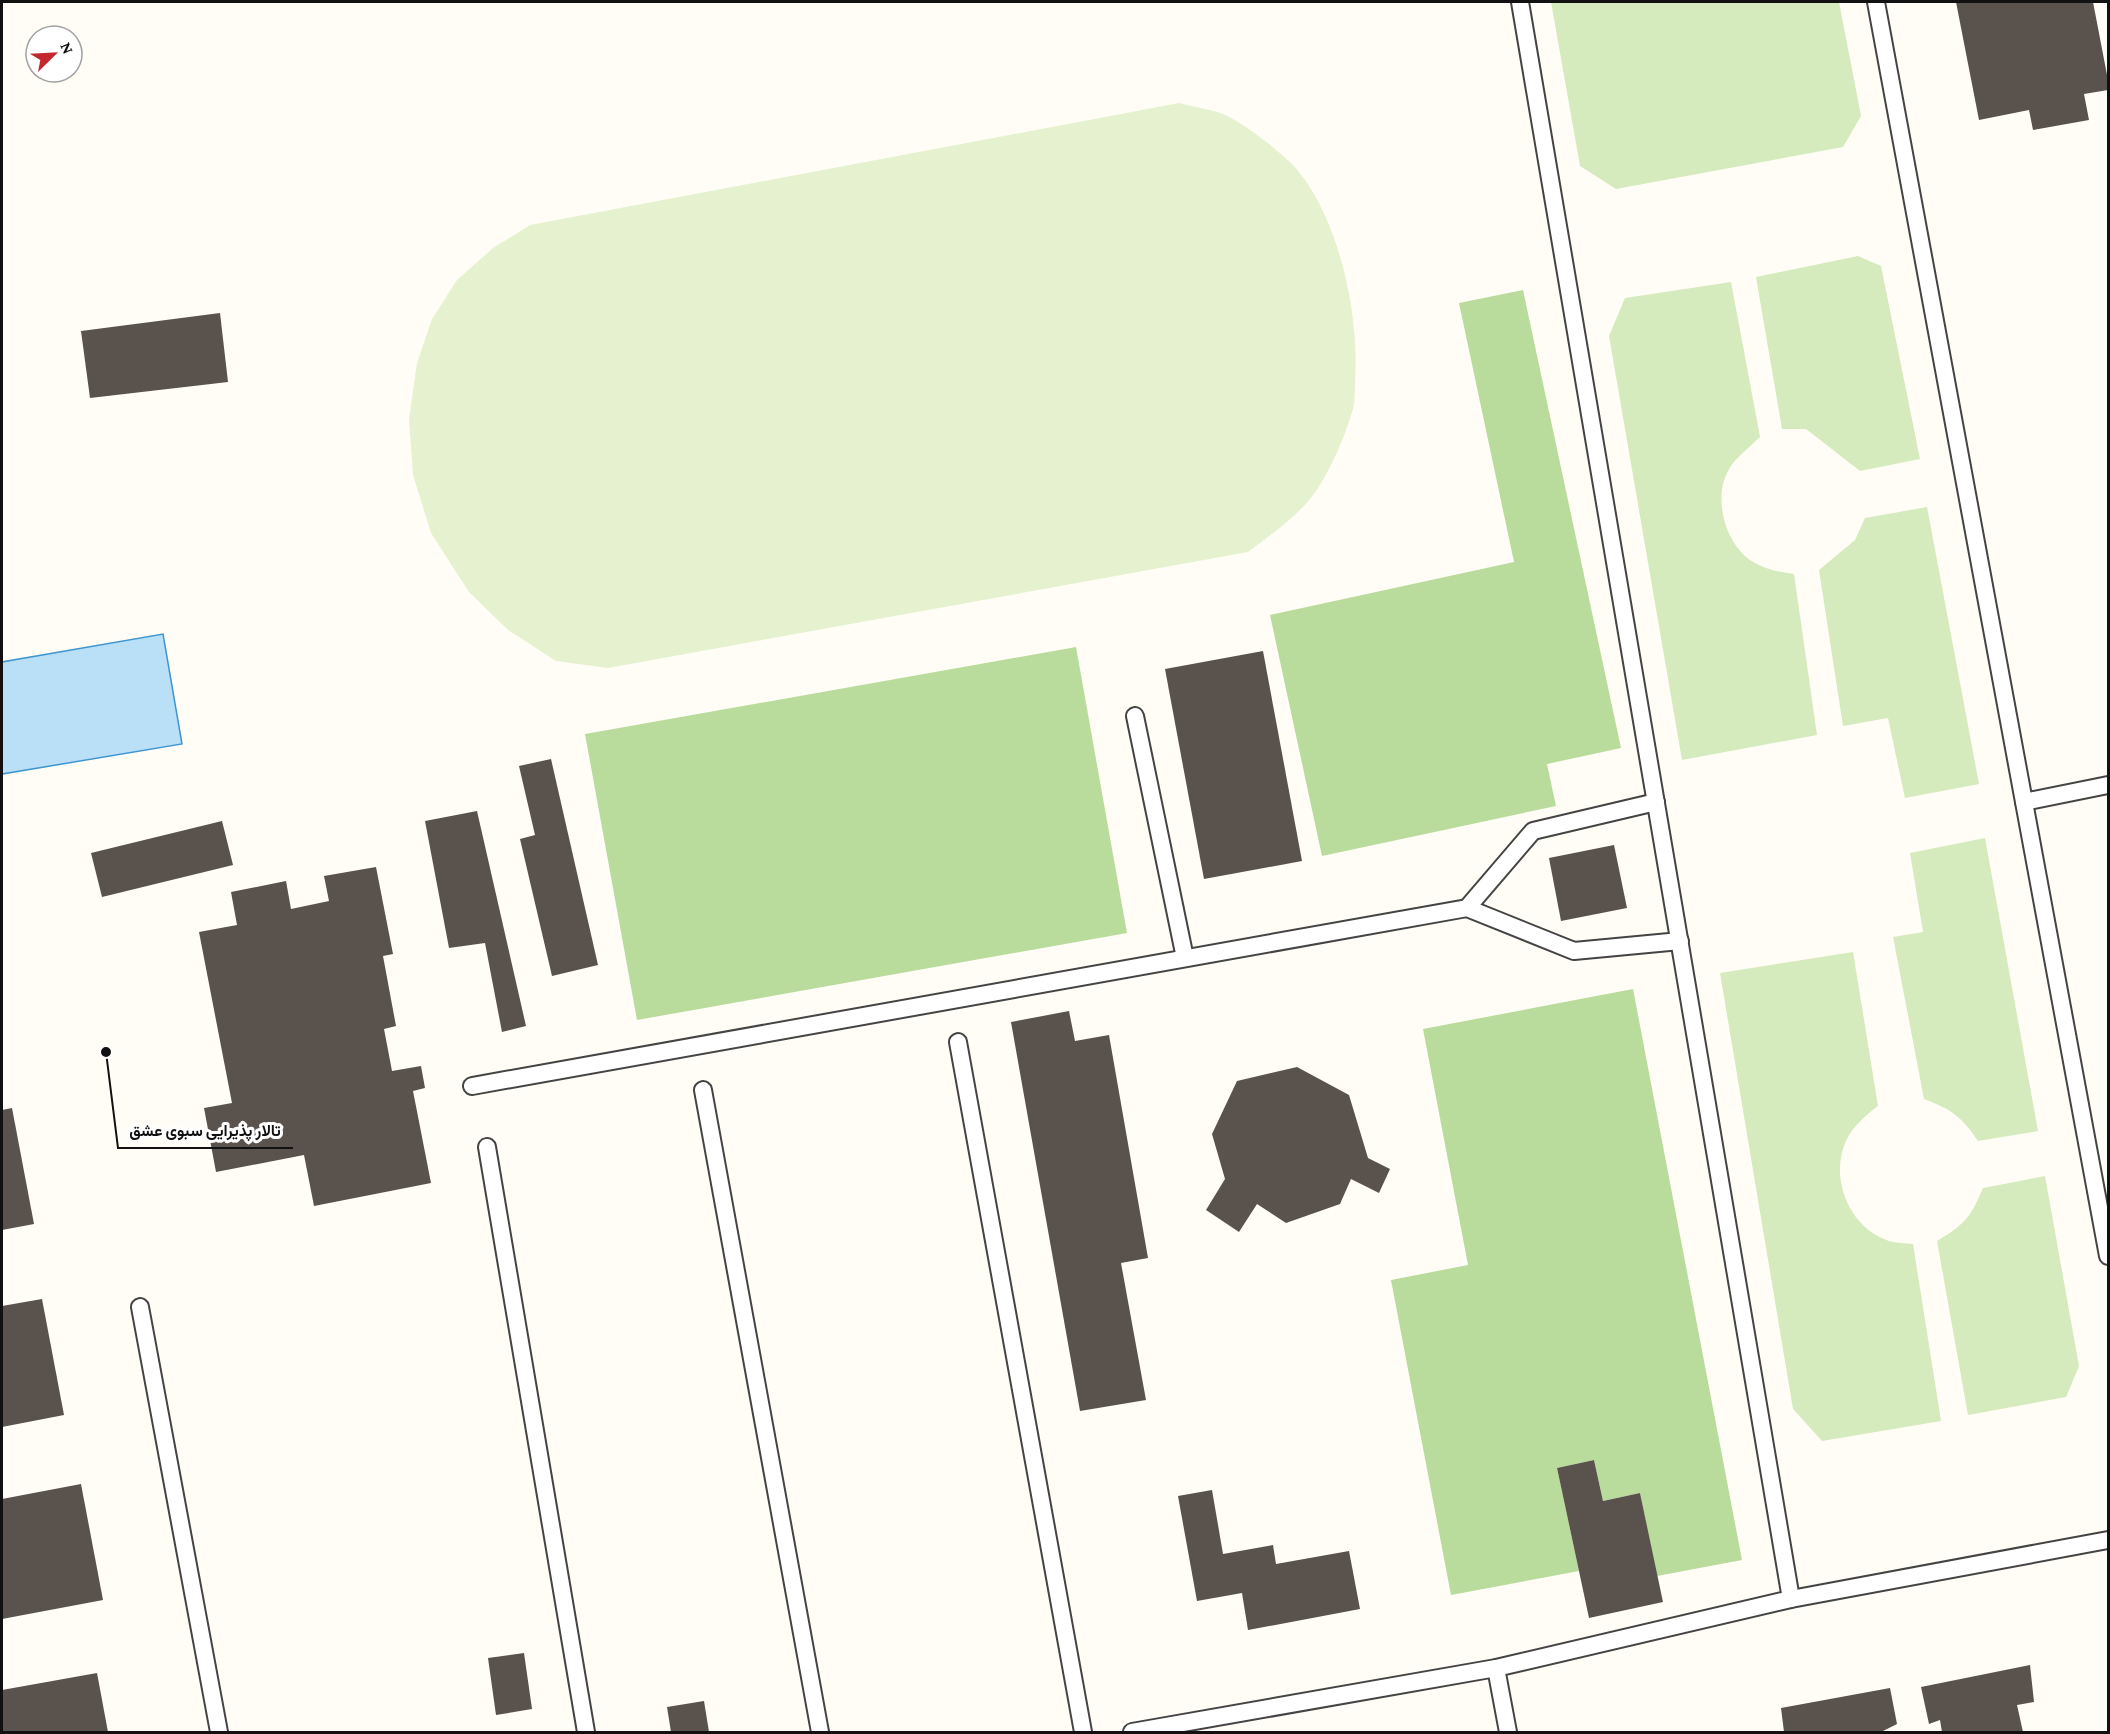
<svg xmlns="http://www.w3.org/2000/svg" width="2110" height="1734" font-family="'Crimson Pro',Vazirmatn,serif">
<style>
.green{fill:#d5ebbd}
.forest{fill:#b9dc9c}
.pitch{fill:#e6f2cf}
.water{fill:#b9e0f7;stroke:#3f96cf;stroke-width:1.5}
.building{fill:#5a524d}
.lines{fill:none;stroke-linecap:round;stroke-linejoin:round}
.lane-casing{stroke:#444;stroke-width:20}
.lane{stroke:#fff;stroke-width:16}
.leader{fill:none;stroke:#111;stroke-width:2}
.callout-dot{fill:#111;stroke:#fff;stroke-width:2}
.callout-label{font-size:16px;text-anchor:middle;font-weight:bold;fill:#111;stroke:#fff;stroke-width:6;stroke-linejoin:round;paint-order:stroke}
</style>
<rect width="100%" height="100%" fill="#fffdf5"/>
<g class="green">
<path d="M1551,2H1839L1861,116L1843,147L1616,189L1580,166Z"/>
<path d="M1858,256L1881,266L1920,459L1860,471L1806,429H1782L1756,277Z"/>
<path d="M1731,282L1760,437C1751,446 1733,460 1728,471C1713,499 1725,542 1750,560C1764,569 1778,572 1794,574L1817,735L1682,760L1609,336L1625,298Z"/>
<path d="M1927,507L1979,784L1905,798L1888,718L1843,726L1819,570L1855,540L1865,518Z"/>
<path d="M1985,838L2038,1131L1978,1141C1962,1117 1951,1109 1924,1099L1893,937L1923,932L1910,853Z"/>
<path d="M1853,952L1878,1106C1865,1116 1853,1126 1846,1141C1829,1178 1849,1228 1889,1241C1896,1243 1905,1243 1913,1244L1941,1421L1822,1441L1793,1409L1720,973Z"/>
<path d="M2045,1176L2079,1366L2066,1397L1968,1415L1937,1241C1964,1225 1971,1217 1983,1188Z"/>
</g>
<g class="forest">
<path d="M1523,290L1621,748L1547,764L1556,806L1322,856L1270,615L1514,562L1459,303Z"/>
<path d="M1076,647L1127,933L637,1020L585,734Z"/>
<path d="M1633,989L1742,1560L1657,1576L1640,1493L1603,1501L1594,1460L1557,1468L1579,1571L1451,1595L1391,1280L1468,1265L1423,1029Z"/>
</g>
<path class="pitch" d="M1179,103C1194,107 1210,109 1223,114C1244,123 1277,149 1293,165C1339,215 1360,316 1355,382C1355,391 1355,401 1353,409C1346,433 1335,459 1323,480C1306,511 1276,531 1248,552L608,668L556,661L508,630L469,592L431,533L413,475L409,419L417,363L432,319L457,280L493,248L530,225Z"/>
<path class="water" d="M163,634L182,744L2,774V662Z"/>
<g class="building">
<path d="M1956,2H2093L2108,80V90L2084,94L2089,120L2033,130L2029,110L1979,120Z"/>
<path d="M220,313L228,382L90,398L81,331Z"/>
<path d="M1263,651L1302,861L1204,879L1165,669Z"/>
<path d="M551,759L598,965L552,976L520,839L535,835L519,766Z"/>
<path d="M477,811L526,1026L502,1032L485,943L449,948L425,821Z"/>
<path d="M222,821L233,865L102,897L91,853Z"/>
<path d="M1614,845L1627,908L1561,921L1549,858Z"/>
<path d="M376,867L393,954L383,956L396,1026L384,1029L392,1071L421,1066L425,1088L413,1091L431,1183L314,1206L304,1155L216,1172L204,1108L232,1103L199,932L237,925L231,892L286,881L291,909L329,901L324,876Z"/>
<path d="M1069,1011L1075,1041L1109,1035L1148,1258L1121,1263L1146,1400L1080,1411L1011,1022Z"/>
<path d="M1297,1067L1349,1095L1368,1158L1390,1169L1379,1193L1351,1179L1340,1204L1286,1223L1257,1204L1239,1232L1206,1210L1225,1179L1212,1134L1237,1081Z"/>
<path d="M12,1108L34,1224L2,1230V1110Z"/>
<path d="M42,1299L64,1415L2,1427V1306Z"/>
<path d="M1594,1460L1603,1501L1640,1493L1663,1602L1589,1618L1557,1468Z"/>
<path d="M81,1484L103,1600L2,1619V1499Z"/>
<path d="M1212,1490L1223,1554L1273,1545L1276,1564L1349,1551L1360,1609L1248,1630L1242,1593L1197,1601L1178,1496Z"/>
<path d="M524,1653L532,1709L496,1715L488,1658Z"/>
<path d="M2030,1665L2034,1702L2017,1705L2023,1732H1942L1940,1720L1929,1724L1921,1687Z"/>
<path d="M97,1673L108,1732H2V1690Z"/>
<path d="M1890,1688L1897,1724L1883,1731L1884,1732H1784L1781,1708Z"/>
<path d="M704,1701L709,1732H671L667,1707Z"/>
</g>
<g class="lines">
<g class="lane-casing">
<g id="lane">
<path d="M1520,2L1791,1599"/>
<path d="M1876,2L2108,1256"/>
<path d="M1135,716L1185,958"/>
<path d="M2024,802L2108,785"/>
<path d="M1467,908L1533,831L1656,802"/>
<path d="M958,1042L1083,1732"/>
<path d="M472,1086L1467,908L1574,951L1680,941"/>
<path d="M703,1090L820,1732"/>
<path d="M487,1147L586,1732"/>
<path d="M140,1307L219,1732"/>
<path d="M1496,1668L1508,1732"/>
<path d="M1132,1732L1496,1668L1791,1599L2108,1540"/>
</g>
</g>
<use href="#lane" class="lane"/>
</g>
<path class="leader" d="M106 1052L118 1148H293"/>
<circle class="callout-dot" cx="106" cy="1052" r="6"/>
<g class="callout-label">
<text x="205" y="1136">تالار پذیرایی سبوی عشق</text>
</g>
<rect width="2110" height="1734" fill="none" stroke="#111111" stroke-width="6"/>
<g transform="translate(54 54) rotate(66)"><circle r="28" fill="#ffffff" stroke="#a0a0a0" stroke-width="1.5"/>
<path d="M0-4.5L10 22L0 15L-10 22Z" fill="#c4262e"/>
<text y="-9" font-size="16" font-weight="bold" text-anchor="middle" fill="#111111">N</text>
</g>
</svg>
